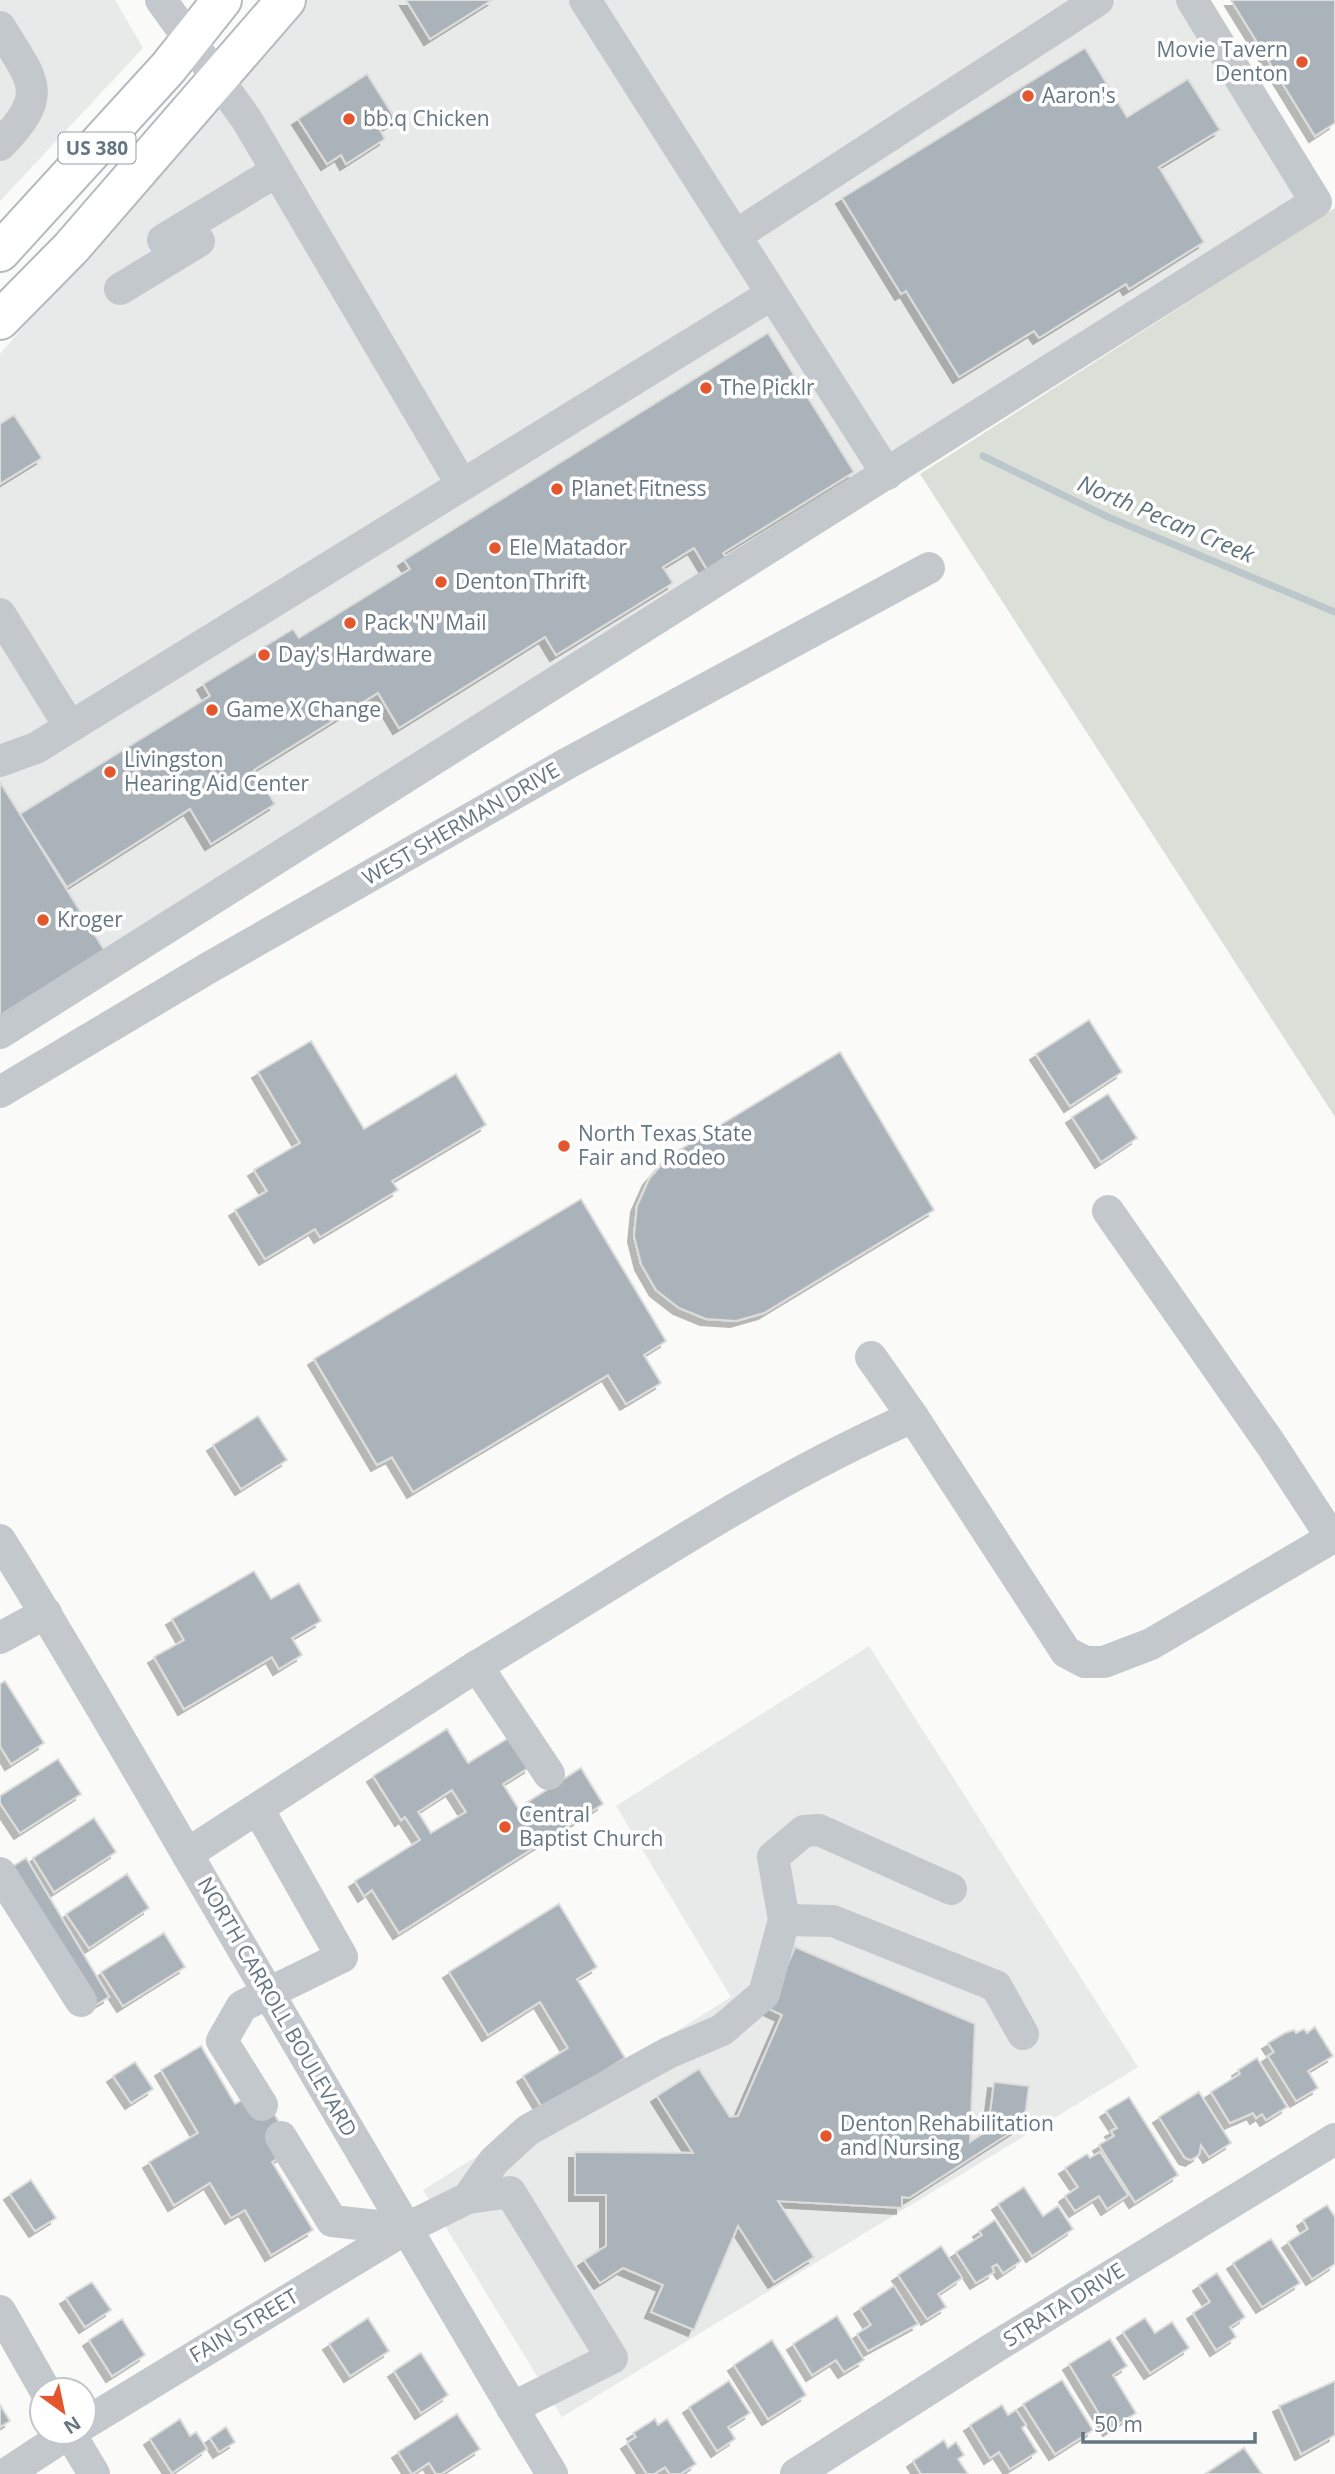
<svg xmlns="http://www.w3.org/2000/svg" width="1335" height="2474" font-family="'Open Sans',sans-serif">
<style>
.built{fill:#e8e9e9}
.green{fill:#dadfd7}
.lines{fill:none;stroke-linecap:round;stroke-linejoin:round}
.stream{stroke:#bbc7cb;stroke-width:7}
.building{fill:#aab3b9;stroke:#dcdcda;stroke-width:2;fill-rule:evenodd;filter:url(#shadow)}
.major-casing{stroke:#b5babe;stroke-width:42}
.minor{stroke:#c3c8cc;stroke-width:32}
.major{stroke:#fff;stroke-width:38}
.poi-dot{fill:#e4572e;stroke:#fff;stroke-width:2.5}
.labels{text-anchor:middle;stroke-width:7;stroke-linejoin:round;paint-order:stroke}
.shield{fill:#fff;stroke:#939fa8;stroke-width:2}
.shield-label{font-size:19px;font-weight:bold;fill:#657683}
.poi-label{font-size:21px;fill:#657683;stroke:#fff;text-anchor:start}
.street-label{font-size:21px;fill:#657683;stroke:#fff}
.water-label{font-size:23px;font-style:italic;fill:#60757c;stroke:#fff}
</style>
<defs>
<filter id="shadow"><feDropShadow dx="-6" dy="6" stdDeviation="0" flood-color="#0004"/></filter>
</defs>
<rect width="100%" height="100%" fill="#fafaf8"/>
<g class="built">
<path d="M0,0H115L143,48L0,201Z"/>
<path d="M302,0H1092L1099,11L1117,0H1177L1302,199L0,1026V354Z"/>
<path d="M869,1646L1138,2067L562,2417L423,2190L731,1997L616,1806Z"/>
</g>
<path class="green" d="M1335,208V1117L920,474Z"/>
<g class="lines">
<path class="stream" d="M983,456L1108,517L1335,612"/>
</g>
<g class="building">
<path d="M406,0H492L430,39Z"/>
<path d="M1231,0H1335V123L1315,136Z"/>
<path d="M1085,48L1127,117L1188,79L1220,130L1159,167L1204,242L1129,289L1126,284L1039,338L1034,331L959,377L906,291L901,294L842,198Z"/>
<path d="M367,74L396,120L380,130L385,139L346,164L341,155L327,164L298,119Z"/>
<path d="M768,333L854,472L723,553L730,564L711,576L694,548L663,567L673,583L556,655L545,637L399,728L378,693L254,770L275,804L211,844L190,809L67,887L20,814L210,696L203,684L293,629L299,638L410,569L404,560Z"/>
<path d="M14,415L42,458L0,484V424Z"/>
<path d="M0,782L106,953L0,1019Z"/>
<path d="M1089,1020L1122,1072L1070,1106L1036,1054Z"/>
<path d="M311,1041L364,1129L456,1074L486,1125L392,1181L398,1190L320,1237L315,1229L265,1259L235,1210L267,1191L254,1170L300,1143L258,1072Z"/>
<path d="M840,1052L934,1210L764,1313L736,1321L706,1319L679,1308L656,1290L641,1264L634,1236L637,1206L649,1179L668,1157Z"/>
<path d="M1108,1094L1137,1138L1101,1162L1072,1117Z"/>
<path d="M581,1199L666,1341L644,1355L661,1383L626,1404L608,1375L413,1492L392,1457L377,1465L314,1359Z"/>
<path d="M258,1416L287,1460L241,1489L213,1445Z"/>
<path d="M254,1571L271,1599L299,1583L321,1621L292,1638L302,1655L279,1669L272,1657L184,1709L154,1657L184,1640L172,1619Z"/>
<path d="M5,1681L44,1743L11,1764L0,1746V1684Z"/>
<path d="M447,1729L468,1763L510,1737L530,1767L503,1784L518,1808L581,1768L603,1804L399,1933L372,1890L364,1896L355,1881L420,1840L405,1817L401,1820L373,1776ZM452,1790L466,1812L431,1833L418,1812Z"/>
<path d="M58,1759L81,1794L20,1833L0,1803V1796Z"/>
<path d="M94,1818L116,1852L54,1892L33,1858Z"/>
<path d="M26,1858L109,1997L92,2007L10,1868Z"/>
<path d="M127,1874L149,1908L89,1948L66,1914Z"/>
<path d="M559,1904L597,1967L577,1979L625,2058L543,2109L523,2076L568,2048L540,2002L488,2035L449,1972Z"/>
<path d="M164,1933L185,1967L123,2006L101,1972Z"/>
<path d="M795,1947L975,2024L970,2142L988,2130L994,2082L1029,2086L1024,2124L909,2198L902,2197V2208L778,2201L814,2257L774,2282L738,2226L694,2330L651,2312L663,2285L623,2268L600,2283L584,2260L606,2246V2195H575V2152L693,2153L657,2096L699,2069L730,2117L738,2116L782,2015L769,2009Z"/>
<path d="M1315,2027L1333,2056L1308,2071L1318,2088L1296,2101L1268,2056L1274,2052L1268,2043L1285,2033L1294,2030L1296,2033L1304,2029L1307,2033Z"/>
<path d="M201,2046L235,2104L250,2096L267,2102L286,2134L285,2154L272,2162L313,2230L271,2255L245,2210L231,2218L210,2183L174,2205L149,2162L198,2133L161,2070Z"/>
<path d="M1257,2058L1287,2107L1266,2120L1262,2114L1256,2118L1253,2113L1230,2123L1211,2092L1240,2074L1238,2070Z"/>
<path d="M135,2062L153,2089L131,2103L113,2076Z"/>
<path d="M1199,2092L1231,2143L1209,2157L1201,2145L1199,2155L1191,2160L1185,2158L1159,2117Z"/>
<path d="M1129,2097L1178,2175L1135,2202L1099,2145L1114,2136L1111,2131L1117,2128L1106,2111Z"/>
<path d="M1100,2152L1128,2195L1107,2209L1099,2196L1075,2211L1065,2196L1078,2187L1065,2168L1087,2154L1090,2158Z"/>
<path d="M31,2180L56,2218L35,2231L10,2194Z"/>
<path d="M1024,2187L1043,2216L1058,2206L1073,2229L1032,2256L998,2204Z"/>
<path d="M1327,2205L1335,2217V2264L1312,2279L1288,2242L1308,2229L1303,2220Z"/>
<path d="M995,2220L1021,2261L1003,2273L997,2264L992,2267L994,2272L976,2283L956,2252L982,2235L979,2231Z"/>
<path d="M1271,2239L1300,2283L1262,2307L1233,2263Z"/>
<path d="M941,2246L962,2278L938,2294L946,2307L927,2319L898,2275Z"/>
<path d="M1217,2273L1245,2317L1230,2327L1236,2337L1216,2350L1193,2313L1210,2302L1199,2285Z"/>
<path d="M92,2282L111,2310L85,2327L66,2298Z"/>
<path d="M894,2286L918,2324L868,2351L857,2334L871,2325L860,2308Z"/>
<path d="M837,2316L864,2360L844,2372L836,2360L812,2375L793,2344Z"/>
<path d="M368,2318L389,2351L350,2376L329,2344Z"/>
<path d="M1145,2318L1155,2333L1172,2322L1189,2348L1150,2373L1123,2332Z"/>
<path d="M122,2319L145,2355L112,2376L89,2340Z"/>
<path d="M1110,2339L1127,2366L1113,2375L1136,2413L1109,2430L1069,2364Z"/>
<path d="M772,2340L806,2395L768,2419L734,2365Z"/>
<path d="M421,2353L448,2395L421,2413L394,2371Z"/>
<path d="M1062,2380L1093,2430L1055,2454L1023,2404Z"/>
<path d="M729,2381L750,2413L728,2427L735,2439L717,2451L689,2407Z"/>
<path d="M1335,2381V2435L1301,2454L1279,2406Z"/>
<path d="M0,2405L10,2421L0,2427Z"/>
<path d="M1002,2405L1008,2415L1016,2410L1026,2425L1022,2428L1037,2452L1010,2469L999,2452L990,2458L970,2425Z"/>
<path d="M457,2414L480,2449L441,2474H436L429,2463L412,2474L398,2452Z"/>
<path d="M180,2419L190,2436L196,2432L207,2449L172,2473L150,2439Z"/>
<path d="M655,2419L658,2425L667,2419L696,2464L680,2474H670L665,2467L654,2474H647L627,2443L636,2437L633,2433Z"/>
<path d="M226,2427L235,2442L219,2452L210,2438Z"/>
<path d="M944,2440L948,2448L956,2442L964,2455L958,2459L968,2474H921L913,2461Z"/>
<path d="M1244,2448L1262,2474H1205Z"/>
</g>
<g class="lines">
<g class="major-casing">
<g id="major">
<path d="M0,252L168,68L222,0"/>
<path d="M0,320L71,248L286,0"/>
</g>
</g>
<g class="minor">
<path d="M161,0L247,120L462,485"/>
<path d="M585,0L887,474"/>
<path d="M0,27C33,82 51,93 0,145"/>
<path d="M735,236L1098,0"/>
<path d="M163,240L277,171"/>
<path d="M120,289L199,241"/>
<path d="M0,614L70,727"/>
<path d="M0,761L36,748L772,294"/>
<path d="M0,1033L1316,202L1192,0"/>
<path d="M0,1092L210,967L568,763L929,568"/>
<path d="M1108,1211L1270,1443L1332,1538"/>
<path d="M871,1357L913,1417"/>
<path d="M0,1540C70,1651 135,1765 201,1878C318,2077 433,2276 552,2474"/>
<path d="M0,1638L46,1613"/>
<path d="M477,1666C621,1581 759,1484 913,1417L1066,1652L1085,1662H1104L1151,1644L1335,1536"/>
<path d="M258,1809L342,1957L242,2006L222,2041L262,2105"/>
<path d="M187,1854L477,1666L549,1774"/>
<path d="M0,1873L81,2001"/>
<path d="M784,1920L833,1921L996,1986L1023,2034"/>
<path d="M281,2137L332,2221L405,2229"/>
<path d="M468,2198L494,2161L528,2130L668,2053L722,2030L764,1994L784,1920L773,1857L804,1831L819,1830L951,1889"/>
<path d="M0,2311L45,2390"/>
<path d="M84,2424L405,2229L468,2198L510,2192L612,2358L512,2408"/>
<path d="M69,2432L94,2474"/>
<path d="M6,2474L70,2432"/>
<path d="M796,2474L995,2347L1335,2139"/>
</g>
<use href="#major" class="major"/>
</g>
<g class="poi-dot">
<circle cx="1302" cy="62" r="7"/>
<circle cx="1028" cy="96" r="7"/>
<circle cx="349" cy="119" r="7"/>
<circle cx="706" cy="388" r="7"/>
<circle cx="557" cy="489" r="7"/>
<circle cx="495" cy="548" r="7"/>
<circle cx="441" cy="582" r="7"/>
<circle cx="350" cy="623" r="7"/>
<circle cx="264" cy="655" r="7"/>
<circle cx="212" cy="710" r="7"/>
<circle cx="110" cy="772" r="7"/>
<circle cx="43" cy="920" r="7"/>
<circle cx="564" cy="1146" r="7"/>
<circle cx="505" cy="1827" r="7"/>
<circle cx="826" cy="2136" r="7"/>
</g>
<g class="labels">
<rect class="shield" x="58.5" y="132.5" width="77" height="31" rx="5"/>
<g class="shield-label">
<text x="97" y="155">US 380</text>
</g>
<g class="poi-label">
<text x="1288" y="57" text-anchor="end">Movie Tavern<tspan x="1288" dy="24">Denton</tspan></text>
<text x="1042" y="103">Aaron's</text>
<text x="363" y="126">bb.q Chicken</text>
<text x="720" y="395">The Picklr</text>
<text x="571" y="496">Planet Fitness</text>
<text x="509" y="555">Ele Matador</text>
<text x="455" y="589">Denton Thrift</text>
<text x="364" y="630">Pack 'N' Mail</text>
<text x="278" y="662">Day's Hardware</text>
<text x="226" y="717">Game X Change</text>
<text x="124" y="767">Livingston<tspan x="124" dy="24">Hearing Aid Center</tspan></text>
<text x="57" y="927">Kroger</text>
<text x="578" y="1141">North Texas State<tspan x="578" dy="24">Fair and Rodeo</tspan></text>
<text x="519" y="1822">Central<tspan x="519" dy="24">Baptist Church</tspan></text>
<text x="840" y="2131">Denton Rehabilitation<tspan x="840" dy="24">and Nursing</tspan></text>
</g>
<g class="street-label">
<text transform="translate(461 824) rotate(-30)" y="7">WEST SHERMAN DRIVE</text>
<text transform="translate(277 2007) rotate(60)" y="7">NORTH CARROLL BOULEVARD</text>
<text transform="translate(1064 2305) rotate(-32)" y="7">STRATA DRIVE</text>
<text transform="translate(244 2326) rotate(-31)" y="7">FAIN STREET</text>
</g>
<g class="water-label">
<text transform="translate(1166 519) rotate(23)" y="8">North Pecan Creek</text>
</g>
</g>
<g transform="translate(63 2411) rotate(147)"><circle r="33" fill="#ffffff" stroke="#c1c8cd" stroke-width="2"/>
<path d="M0-5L12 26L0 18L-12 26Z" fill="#e4572e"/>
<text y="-10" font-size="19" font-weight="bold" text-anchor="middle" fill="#657683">N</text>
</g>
<path d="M1083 2432v10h172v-10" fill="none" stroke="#657683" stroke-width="3.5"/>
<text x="1094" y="2432" font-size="21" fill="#657683" stroke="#ffffff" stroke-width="5" paint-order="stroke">50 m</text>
</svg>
